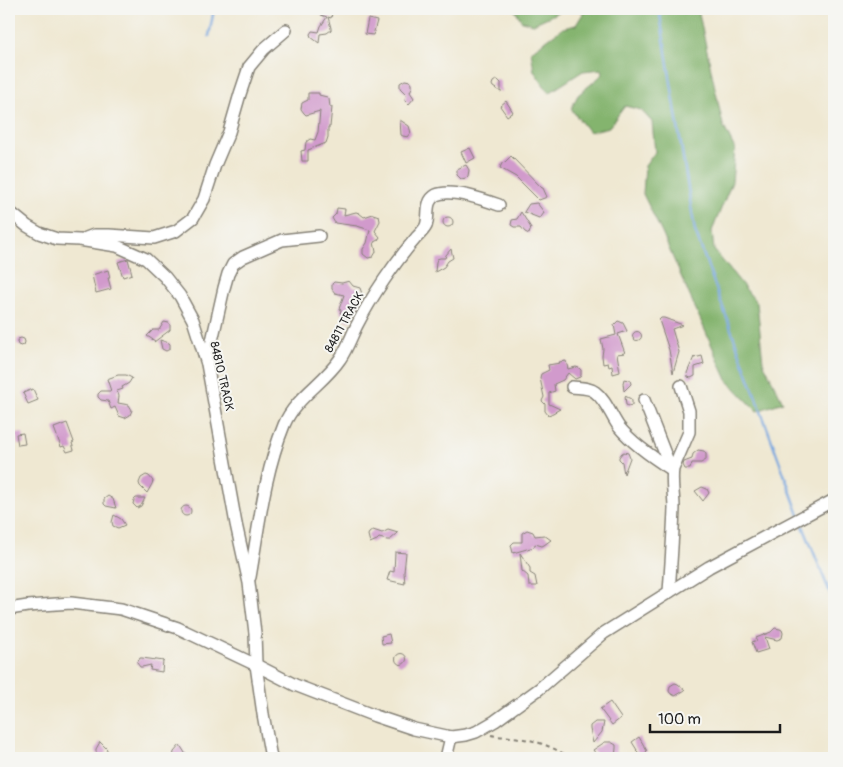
<svg xmlns="http://www.w3.org/2000/svg" width="843" height="767" font-family="Pangolin,sans-serif">
<style>
.forest{fill:#84b46e;stroke:#506845}
.lines{fill:none;stroke-linecap:round;stroke-linejoin:round}
.stream{stroke:#74a5de;stroke-width:2.5}
.building{fill:#d19acc}
.minor-casing{stroke:#868277;stroke-width:14}
.path{stroke:#868277;stroke-width:2;stroke-dasharray:4 4;stroke-linecap:butt}
.minor{stroke:#fff;stroke-width:11}
.labels{text-anchor:middle;stroke-width:4;stroke-linejoin:round;paint-order:stroke}
.street-label{font-size:12px;fill:#1c1c1c;stroke:#f6f6f2}
</style>
<rect width="100%" height="100%" fill="#f6f6f2"/>
<filter id="ink" filterUnits="userSpaceOnUse"><feTurbulence type="fractalNoise" baseFrequency=".02" numOctaves="2"/><feDisplacementMap in="SourceGraphic" scale="10" xChannelSelector="R" yChannelSelector="G"/><feConvolveMatrix kernelMatrix="1 2 1 2 8 2 1 2 1" color-interpolation-filters="sRGB"/></filter>
<filter id="wash" filterUnits="userSpaceOnUse"><feTurbulence type="fractalNoise" baseFrequency=".0096" numOctaves="4" result="noise"/><feDisplacementMap in="SourceGraphic" scale="20" xChannelSelector="R" yChannelSelector="G"/><feGaussianBlur stdDeviation="1.12" result="paint"/><feColorMatrix in="noise" values="0 0 0 0 0 0 0 0 0 0 0 0 0 0 0 0 0 1.4 0 .05"/><feComposite in="paint" operator="in"/></filter>
<g filter="url(#wash)">
<rect width="100%" height="100%" fill="#efe8d2"/>
<g class="forest">
<path d="M514,9H565L533,24L522,21Z"/>
<path d="M571,9H698L723,125L735,149L732,182L712,231L714,250L757,303L763,362L783,402L757,411L727,380L662,233L643,194L645,166L655,152L652,122L641,110L625,106L609,127L589,132L571,109L578,95L603,74L602,69L583,71L549,93L534,71L531,51L563,28L576,25L584,12Z"/>
</g>
<g class="lines">
<g class="stream">
<path d="M659,9L695,231L799,515"/>
<path d="M209,36L214,9"/>
<path d="M801,521L834,603"/>
</g>
</g>
<g id="blocks">
<g class="building">
<path d="M323,9H333L331,18L328,17L331,28V30L327,33L320,34L319,43L311,37L310,34L312,31L319,32L321,26L327,17L321,15Z"/>
<path d="M368,19L377,21L373,35L365,34Z"/>
<path d="M405,80L410,81L412,84V87L410,92L414,98L409,104L405,100L406,94L400,88V83Z"/>
<path d="M496,80H498L501,83V92L493,87L492,85L493,82Z"/>
<path d="M308,93H319V95L327,97L329,99L330,107H332L330,127H328V137L326,143L308,150V161H302L301,151L305,150L306,142L310,139L315,140L318,132L320,111L306,115L304,113L301,109L302,103L308,100Z"/>
<path d="M506,101L513,112L507,116L500,106Z"/>
<path d="M400,120L409,126L411,133L408,137L403,136L401,135Z"/>
<path d="M470,148L475,158L466,163L461,152Z"/>
<path d="M511,156L542,188H543L547,197L539,200L516,177L500,168L502,163L505,162Z"/>
<path d="M466,165L469,170L468,176L466,178L461,179L457,175V169Z"/>
<path d="M537,203L543,211L544,213L541,217L539,218L524,212L529,204Z"/>
<path d="M337,208L345,209L344,215L356,212L359,213L364,217L373,214L379,216L380,221L375,231L380,237L378,240L374,242L376,252L373,257L368,258L363,254V249L367,243L370,230L357,226L335,223L332,218L336,214Z"/>
<path d="M521,212L531,228L529,234L525,232L521,227H514L511,225L512,220L517,219Z"/>
<circle cx="448" cy="222" r="5"/>
<path d="M451,249L453,258L448,261L444,267L435,272L436,262L437,259L440,258H445L446,255Z"/>
<path d="M128,259L132,274L123,277L118,262Z"/>
<path d="M108,270L110,278H108L111,289L96,293L92,275Z"/>
<path d="M349,281L353,286L360,288L362,294L358,303L360,304L359,306L350,321L344,319L346,315L340,313L341,310L339,309L344,295L335,293L332,289V284L334,282L342,283Z"/>
<path d="M661,318H664L683,325L672,329L679,352L673,373L669,350L659,320Z"/>
<path d="M618,321L623,323L627,331L618,334L625,353L617,354L620,372L613,374L612,366L609,367L608,363L603,364L602,356L603,349L601,339L616,335L614,325Z"/>
<path d="M164,322L169,323L170,325V330L154,342L155,341L147,336L153,330H159Z"/>
<circle cx="637" cy="336" r="4.5"/>
<circle cx="21" cy="342" r="4"/>
<path d="M160,340L169,343L170,344V349L166,351L162,349Z"/>
<path d="M702,356L704,364L695,367V376L691,378L688,377L687,373L694,357V358Z"/>
<path d="M566,361L568,369L576,367L579,368L581,370V375L580,377L575,379L568,373L563,380L554,384L555,391L549,393V404L560,409L551,414L548,415L545,411V404L542,401L544,397L540,378L541,374L549,370L548,365L560,363L559,362Z"/>
<path d="M118,375H126L132,378L129,383L122,387L123,389L117,391L119,396L118,403L129,405L132,410L130,415L125,418L119,416L115,407L111,409L108,401L101,400L98,397V394L101,391H111L107,379Z"/>
<path d="M624,379L630,380L631,384L624,391L623,383Z"/>
<path d="M33,389L38,400L28,404L23,393Z"/>
<path d="M625,396L631,399L632,401V405L628,406L626,405Z"/>
<path d="M67,423L74,442L72,443L74,450L67,452L64,446L61,447L54,428Z"/>
<path d="M23,433L25,444L18,445L16,434Z"/>
<path d="M698,450L704,451L706,454V460L701,463H692L690,469H685L683,465L684,462L692,459L693,454Z"/>
<path d="M624,452L628,453L630,458L624,474L622,462L619,459V457L622,453Z"/>
<path d="M146,475L149,476L153,481L152,484L147,493L140,486L139,483L141,478Z"/>
<path d="M702,487L707,489L709,493L703,501L695,491Z"/>
<path d="M108,496L113,499L116,508L106,506L104,504V499Z"/>
<path d="M136,498H145L141,506L137,508L133,504L134,500Z"/>
<circle cx="186" cy="511" r="5"/>
<path d="M114,515L121,519L125,525L118,528L113,526L112,522Z"/>
<path d="M373,530L382,533L388,530L398,533L390,540H387L379,538L377,540L370,543L368,535L369,533Z"/>
<path d="M527,530L533,532L535,536L544,535L551,540L544,545L542,546L535,544L534,547L513,553L511,545L514,542H522V533Z"/>
<path d="M395,552L406,553L404,572L405,584L387,580L390,571L394,572Z"/>
<path d="M520,553L530,568V573L535,576L537,586H529L528,576L522,571Z"/>
<path d="M775,628L780,629L782,630L783,633L782,638L777,640L765,637L769,649L756,653L752,642L757,640L756,638L771,632Z"/>
<path d="M389,634L391,643L382,644L381,636Z"/>
<circle cx="401" cy="659" r="5.5"/>
<path d="M140,658H142L164,661H163L162,672L150,670L151,665L142,667H140L137,663Z"/>
<path d="M675,683L678,684L685,690L677,695L675,696L670,693L669,691L670,686Z"/>
<path d="M610,702L621,718L612,725L600,709Z"/>
<path d="M595,722H604L602,732L593,743L590,729V726Z"/>
<path d="M639,737L647,751L642,756L636,750H637L632,742Z"/>
<path d="M100,742L107,749L106,754L104,756H99L96,752V749Z"/>
<path d="M605,742H611L616,745V748L615,758H599L593,750Z"/>
<path d="M180,745L185,753L186,758H173L174,752Z"/>
</g>
</g>
</g>
<g filter="url(#ink)">
<use href="#blocks" fill-opacity="0" stroke="#868277" stroke-width="1"/>
<g class="lines">
<g class="minor-casing">
<g id="minor">
<path d="M9,219L11,213L27,226L39,233L57,239L79,240L117,246L146,259L165,277L180,296L193,320L207,364L236,524L249,583L255,633L256,665L263,714L271,758"/>
<path d="M86,238L94,235H109L154,238L176,231L193,218L204,199L215,165L229,132L240,94L249,67L264,49L286,30"/>
<path d="M207,363L224,288L228,274L233,264L243,257L282,240L319,236"/>
<path d="M572,387C579,388 589,387 595,392C606,400 611,416 619,427C633,444 652,457 671,469"/>
<path d="M644,400L671,469"/>
<path d="M250,577C259,526 264,474 284,425C295,398 324,383 340,359C347,349 351,337 357,325C372,296 395,262 416,238C420,234 424,230 426,226C430,215 424,202 436,195C451,188 485,200 499,205"/>
<path d="M669,592C671,564 673,536 674,508C674,495 671,482 673,469L689,432V411L681,386"/>
<path d="M9,609L28,606L71,603L121,609L178,628L256,665L295,685L375,716L414,729L451,737L466,735L476,732L495,721L539,689L604,633L709,567L834,500"/>
<path d="M446,758L451,737"/>
</g>
</g>
<path class="path" d="M491,735C500,737 509,736 519,738C539,741 554,748 571,758"/>
<use href="#minor" class="minor"/>
</g>
</g>
<g class="labels">
<g class="street-label">
<text transform="translate(344 322) rotate(-61)" y="4">84811 TRACK</text>
<text transform="translate(222 376) rotate(77)" y="4">84810 TRACK</text>
</g>
</g>
<rect width="843" height="767" fill="none" stroke="#f6f6f2" stroke-width="30"/>
<path d="M650 724v8h130v-8" fill="none" stroke="#1c1c1c" stroke-width="2.5"/>
<text x="658" y="724" font-size="15" fill="#1c1c1c" stroke="#f6f6f2" stroke-width="4" paint-order="stroke">100 m</text>
</svg>
